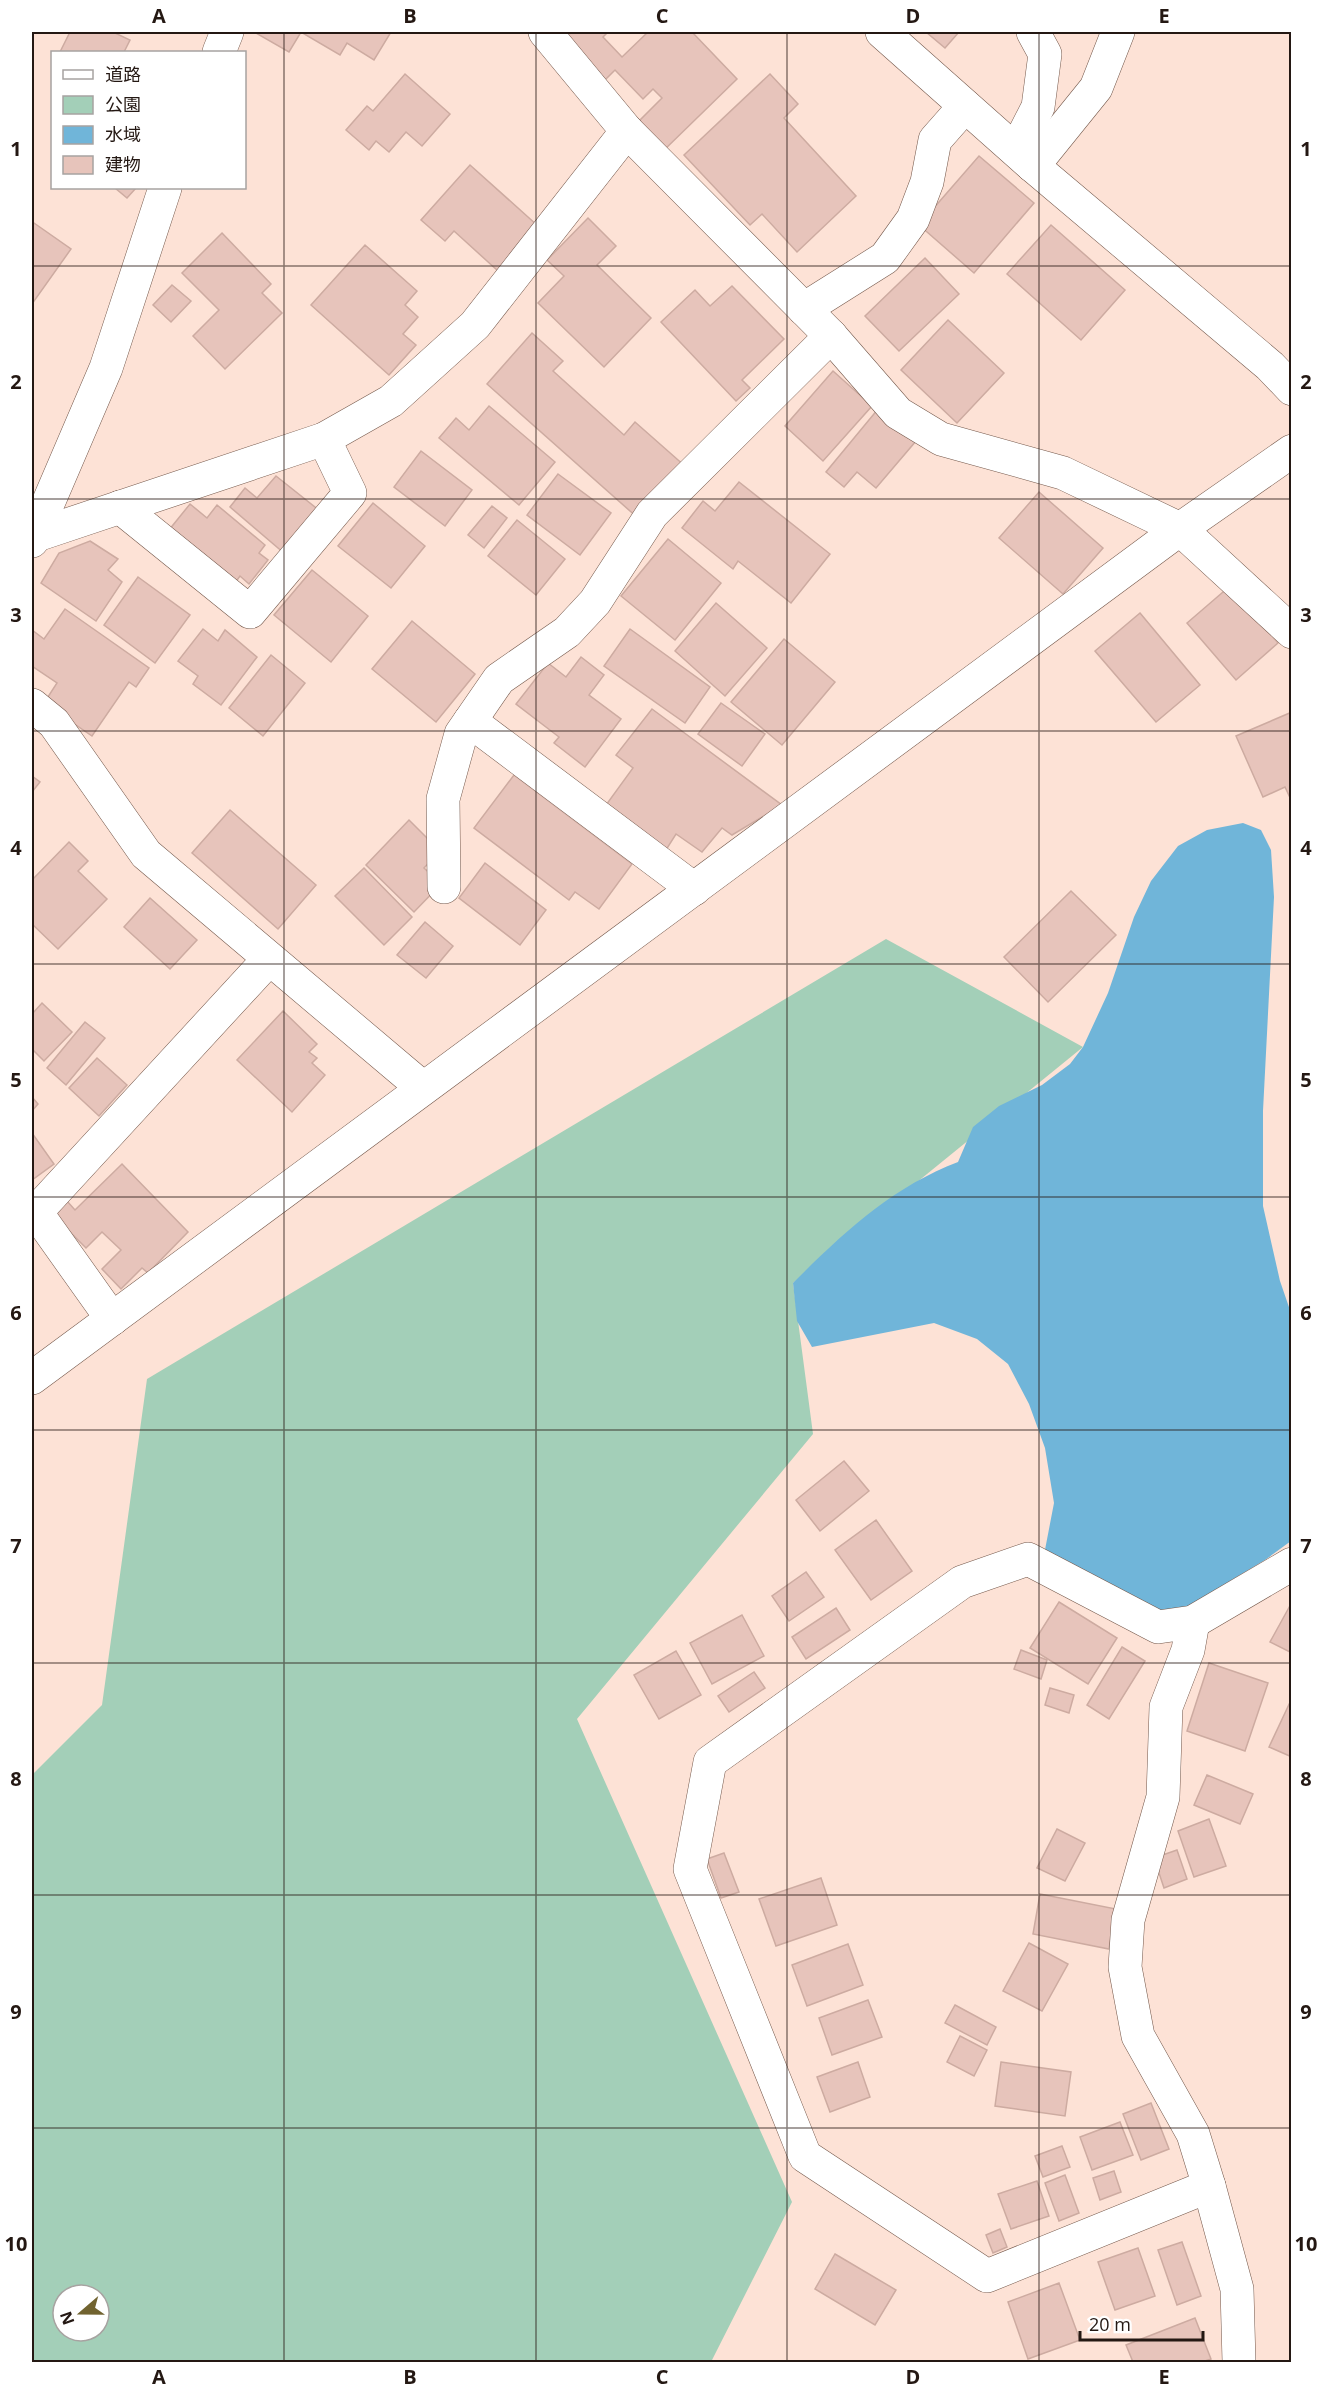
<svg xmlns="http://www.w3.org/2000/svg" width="1323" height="2394" font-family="'Open Sans','Noto Sans JP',sans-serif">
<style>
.green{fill:#a3cfb8;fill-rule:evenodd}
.water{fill:#70b5d9}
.building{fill:#e7c4bb;stroke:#cdaba1;stroke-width:1.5}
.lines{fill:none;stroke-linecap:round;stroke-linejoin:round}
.minor-casing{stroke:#74584b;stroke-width:34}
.minor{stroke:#fff;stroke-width:33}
.grid{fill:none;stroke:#241813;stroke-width:1.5;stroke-opacity:0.55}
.neatline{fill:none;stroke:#241813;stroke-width:2}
.grid-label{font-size:20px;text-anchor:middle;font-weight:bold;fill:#241813}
</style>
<rect width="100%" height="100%" fill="#fde2d6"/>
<path class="green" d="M886,939L1083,1047L793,1283L813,1434L577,1719L792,2202L711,2362H32V1775L102,1705L147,1379ZM63,2295H99V2331H63Z"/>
<path class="water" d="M1243,823L1261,830L1271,850L1274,897L1263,1111V1206L1280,1281L1291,1313V1541L1265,1560L1165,1620L1044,1555L1054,1503L1045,1448L1029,1404L1008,1364L977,1339L934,1323L812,1347L797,1321L793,1283C842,1234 892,1187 958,1162L973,1127L999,1106L1042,1085L1070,1064L1083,1047L1108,993L1134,917L1151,881L1178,846L1207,830Z"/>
<g class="building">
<path d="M70,32H113L130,40L124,52H60Z"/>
<path d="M254,32H391L374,60L347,43L340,55L301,32L289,52Z"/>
<path d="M554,32H608L603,37L622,57L648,32H692L737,79L659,155L633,127L662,98L653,89L643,99L615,70L603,82Z"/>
<path d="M926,32H959L945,48Z"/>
<path d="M405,74L450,114L422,146L406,132L389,152L376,141L369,150L346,130L367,106L373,111Z"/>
<path d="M770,74L798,104L784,118L856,196L797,252L762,214L750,225L684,155Z"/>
<path d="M979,156L1034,203L974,273L919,225Z"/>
<path d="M470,165L538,226L498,271L454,231L445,241L421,220Z"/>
<path d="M115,188H136L127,198Z"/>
<path d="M588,218L616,246L597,265L651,318L604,367L538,303L564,276L547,260Z"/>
<path d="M34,223L71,249L32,304V226Z"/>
<path d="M1051,225L1125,290L1081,340L1007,274Z"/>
<path d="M222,233L271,284L262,293L282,313L225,369L193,336L219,310L182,273Z"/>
<path d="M365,245L417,291L405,305L418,317L403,334L416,345L389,375L311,305Z"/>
<path d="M925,258L959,294L899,351L865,316Z"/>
<path d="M172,285L191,301L171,322L153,305Z"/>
<path d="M732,286L784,339L742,380L750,388L736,401L661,322L695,290L710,306Z"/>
<path d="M948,320L1004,373L957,423L901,370Z"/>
<path d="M532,333L563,361L553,371L624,435L635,422L686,467L639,519L487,384Z"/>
<path d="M833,371L872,406L823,461L785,426Z"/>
<path d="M489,406L555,462L519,505L439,438L456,418L469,430Z"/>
<path d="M878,409L916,441L876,488L857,472L844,487L826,472Z"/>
<path d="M421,451L472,490L445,526L394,487Z"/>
<path d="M558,474L611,513L580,555L527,515Z"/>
<path d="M276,476L320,511L285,554L230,507L245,488L257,498Z"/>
<path d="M739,482L830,554L791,603L738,561L733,569L682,528L703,501L715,511Z"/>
<path d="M1039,492L1103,548L1063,594L999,538Z"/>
<path d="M373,503L425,546L391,588L338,546Z"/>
<path d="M190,504L207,518L217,505L265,545L259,553L268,560L249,584L240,576L235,583L169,530Z"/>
<path d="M492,506L507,518L484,548L468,535Z"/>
<path d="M517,520L565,559L536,595L488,556Z"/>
<path d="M668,539L721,583L675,640L621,596Z"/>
<path d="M90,541L118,559L108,570L122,582L96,621L41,583L59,553Z"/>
<path d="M312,570L368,616L331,662L274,615Z"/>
<path d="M138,577L190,615L155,663L104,625Z"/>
<path d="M1230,586L1278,643L1236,680L1187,623Z"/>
<path d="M716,603L767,648L725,696L675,651Z"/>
<path d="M65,609L149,668L136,687L129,682L92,736L44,703L57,683L32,666V630L44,639Z"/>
<path d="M1140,613L1200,685L1156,722L1095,651Z"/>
<path d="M412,621L475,674L436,722L372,669Z"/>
<path d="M203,629L218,641L225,630L257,657L221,705L193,684L198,676L178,661Z"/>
<path d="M630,629L710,687L685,723L604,666Z"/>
<path d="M784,639L835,682L782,745L731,702Z"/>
<path d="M271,655L305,683L263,736L229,708Z"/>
<path d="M581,657L604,675L589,695L621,719L585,767L554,743L559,737L516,704L548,663L566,677Z"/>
<path d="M721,703L765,734L742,766L698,734Z"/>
<path d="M652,709L782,805L732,835L722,828L702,852L676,834L666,850L606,805L633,768L616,755Z"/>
<path d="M1292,712V802L1285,787L1263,797L1236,736Z"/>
<path d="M514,775L632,864L599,909L575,892L569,900L474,828Z"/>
<path d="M32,776L40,782L32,792Z"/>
<path d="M230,810L316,885L278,929L192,853Z"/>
<path d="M409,820L440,851L424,868L441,884L414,912L366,865Z"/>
<path d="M69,842L88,861L78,871L107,899L58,949L32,924V880Z"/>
<path d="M485,863L546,910L520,945L459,898Z"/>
<path d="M364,868L412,917L384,945L335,896Z"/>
<path d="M1071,891L1116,935L1048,1002L1004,957Z"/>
<path d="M150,898L197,940L170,969L124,927Z"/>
<path d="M425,922L453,946L426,978L397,955Z"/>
<path d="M42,1003L72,1032L44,1061L32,1049V1014Z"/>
<path d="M283,1011L317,1044L309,1052L317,1058L312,1063L325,1075L292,1112L237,1060Z"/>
<path d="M85,1022L105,1038L66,1085L47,1068Z"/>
<path d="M97,1058L127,1085L99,1116L69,1088Z"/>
<path d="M32,1097L38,1104L32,1111Z"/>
<path d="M32,1133L54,1164L32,1180Z"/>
<path d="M122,1164L188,1232L148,1273L142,1268L121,1289L102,1269L121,1250L102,1232L86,1248L53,1215L67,1201L75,1210Z"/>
<path d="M844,1461L869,1491L820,1531L796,1500Z"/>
<path d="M876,1520L912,1571L871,1600L835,1550Z"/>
<path d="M806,1572L824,1597L789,1621L772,1596Z"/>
<path d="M1059,1602L1117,1638L1088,1684L1030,1648Z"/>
<path d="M1292,1602V1653L1270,1642Z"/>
<path d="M836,1608L850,1630L806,1659L792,1637Z"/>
<path d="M742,1615L764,1656L712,1684L690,1643Z"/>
<path d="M1122,1647L1145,1661L1109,1719L1087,1705Z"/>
<path d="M1021,1650L1047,1660L1041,1679L1014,1669Z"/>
<path d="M676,1651L701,1695L659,1719L634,1675Z"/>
<path d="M1209,1663L1268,1683L1245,1751L1187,1731Z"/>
<path d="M754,1672L765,1688L729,1712L718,1696Z"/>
<path d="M1050,1688L1074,1695L1069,1713L1045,1705Z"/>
<path d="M1292,1698V1757L1269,1747Z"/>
<path d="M1207,1775L1253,1794L1240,1824L1194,1805Z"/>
<path d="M1209,1819L1226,1866L1194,1877L1178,1831Z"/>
<path d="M1057,1829L1085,1843L1065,1881L1037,1868Z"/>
<path d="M1177,1850L1187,1879L1164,1888L1154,1858Z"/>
<path d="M724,1853L739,1892L721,1898L707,1859Z"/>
<path d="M821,1878L837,1925L776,1946L759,1899Z"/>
<path d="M1040,1894L1116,1909L1109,1949L1033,1934Z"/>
<path d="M1029,1943L1068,1964L1042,2011L1003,1991Z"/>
<path d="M848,1944L863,1985L807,2006L792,1965Z"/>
<path d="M868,2000L882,2037L832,2055L819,2018Z"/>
<path d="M955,2005L996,2027L987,2045L945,2023Z"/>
<path d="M960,2036L987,2050L974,2076L947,2062Z"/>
<path d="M858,2062L870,2097L830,2112L817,2077Z"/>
<path d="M1001,2062L1071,2072L1065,2116L995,2106Z"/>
<path d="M1151,2103L1169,2149L1141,2160L1123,2114Z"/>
<path d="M1120,2122L1133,2155L1092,2170L1080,2137Z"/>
<path d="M1062,2146L1070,2167L1043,2177L1035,2156Z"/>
<path d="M1114,2171L1121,2192L1100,2200L1093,2178Z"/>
<path d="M1065,2175L1079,2213L1059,2221L1045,2183Z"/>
<path d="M1037,2181L1049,2216L1011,2229L998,2194Z"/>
<path d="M1000,2229L1007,2247L993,2253L986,2235Z"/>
<path d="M1182,2242L1201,2296L1177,2305L1158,2250Z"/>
<path d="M1138,2248L1155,2296L1115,2310L1098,2262Z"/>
<path d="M835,2254L896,2290L875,2325L815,2289Z"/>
<path d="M1059,2283L1080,2340L1028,2359L1008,2302Z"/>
<path d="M1195,2318L1211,2359L1202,2362H1133L1126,2345Z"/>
</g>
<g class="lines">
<g class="minor-casing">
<g id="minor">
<path d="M545,32L627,131L831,336L898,413L941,439L1063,473L1180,529L1292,632"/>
<path d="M882,32L1033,166L1270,366L1292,389"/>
<path d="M219,52L227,32"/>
<path d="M1016,150L1038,107L1045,54L1033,32"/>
<path d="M1033,166L1096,88L1118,32"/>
<path d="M804,309L885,258L913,219L927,182L935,140L965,106"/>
<path d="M120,507L250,612L350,493L324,439"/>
<path d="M34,536L106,368L165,188"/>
<path d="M32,541L34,536L324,439L391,401L475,325L627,131"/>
<path d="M32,705L54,723L146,854L423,1088"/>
<path d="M470,721L694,889"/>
<path d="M444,887L443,799L461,734L499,679L567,632L595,602L652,514L831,336"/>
<path d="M112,1319L36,1212L269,959"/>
<path d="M32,1378L1180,529L1292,451"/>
<path d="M1193,1622L1188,1650L1166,1707L1163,1797L1128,1920L1125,1967L1138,2036L1193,2134L1209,2186L1237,2289L1239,2362"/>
<path d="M1209,2186L987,2276L805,2156L690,1869L710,1762L962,1582L1028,1559L1158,1627L1193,1622L1292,1564"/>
</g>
</g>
<use href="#minor" class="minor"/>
</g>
<path class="grid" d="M284,32V2362M536,32V2362M787,32V2362M1039,32V2362M32,266H1292M32,499H1292M32,731H1292M32,964H1292M32,1197H1292M32,1430H1292M32,1663H1292M32,1895H1292M32,2128H1292"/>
<rect width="1323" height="2394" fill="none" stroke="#ffffff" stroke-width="66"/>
<rect x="51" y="51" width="195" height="138" fill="#ffffff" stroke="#a7a3a1" stroke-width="1.5"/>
<rect x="63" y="70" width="30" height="9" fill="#ffffff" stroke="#a7a3a1" stroke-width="1.5"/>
<text x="105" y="81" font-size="18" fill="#241813">道路</text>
<rect x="63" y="96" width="30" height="18" fill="#a3cfb8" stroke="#a7a3a1" stroke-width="1.5"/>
<text x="105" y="111" font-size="18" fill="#241813">公園</text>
<rect x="63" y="126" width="30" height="18" fill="#70b5d9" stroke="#a7a3a1" stroke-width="1.5"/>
<text x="105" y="141" font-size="18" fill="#241813">水域</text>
<rect x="63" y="156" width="30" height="18" fill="#e7c4bb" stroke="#a7a3a1" stroke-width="1.5"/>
<text x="105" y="171" font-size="18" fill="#241813">建物</text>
<g transform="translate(81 2313) rotate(250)"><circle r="28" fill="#ffffff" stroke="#a7a3a1" stroke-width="1.5"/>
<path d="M0-4.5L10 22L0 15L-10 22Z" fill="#716330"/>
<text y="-9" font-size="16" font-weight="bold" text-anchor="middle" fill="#241813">N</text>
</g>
<path d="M1080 2331v9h123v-9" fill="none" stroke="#241813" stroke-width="3"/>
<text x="1089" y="2331" font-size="18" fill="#241813" stroke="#ffffff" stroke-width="4.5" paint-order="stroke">20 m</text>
<rect x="33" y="33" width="1257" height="2328" class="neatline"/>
<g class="grid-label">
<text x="159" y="23">A</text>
<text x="410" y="23">B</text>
<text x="662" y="23">C</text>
<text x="913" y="23">D</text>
<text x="1164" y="23">E</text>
<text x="16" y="156">1</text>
<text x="1306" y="156">1</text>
<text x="16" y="389">2</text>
<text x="1306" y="389">2</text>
<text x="16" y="622">3</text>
<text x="1306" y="622">3</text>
<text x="16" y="855">4</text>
<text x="1306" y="855">4</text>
<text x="16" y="1087">5</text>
<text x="1306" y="1087">5</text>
<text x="16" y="1320">6</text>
<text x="1306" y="1320">6</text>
<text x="16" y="1553">7</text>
<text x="1306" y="1553">7</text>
<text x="16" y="1786">8</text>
<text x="1306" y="1786">8</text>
<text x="16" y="2019">9</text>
<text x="1306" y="2019">9</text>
<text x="16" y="2251">10</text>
<text x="1306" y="2251">10</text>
<text x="159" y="2384">A</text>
<text x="410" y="2384">B</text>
<text x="662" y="2384">C</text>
<text x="913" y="2384">D</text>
<text x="1164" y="2384">E</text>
</g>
</svg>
